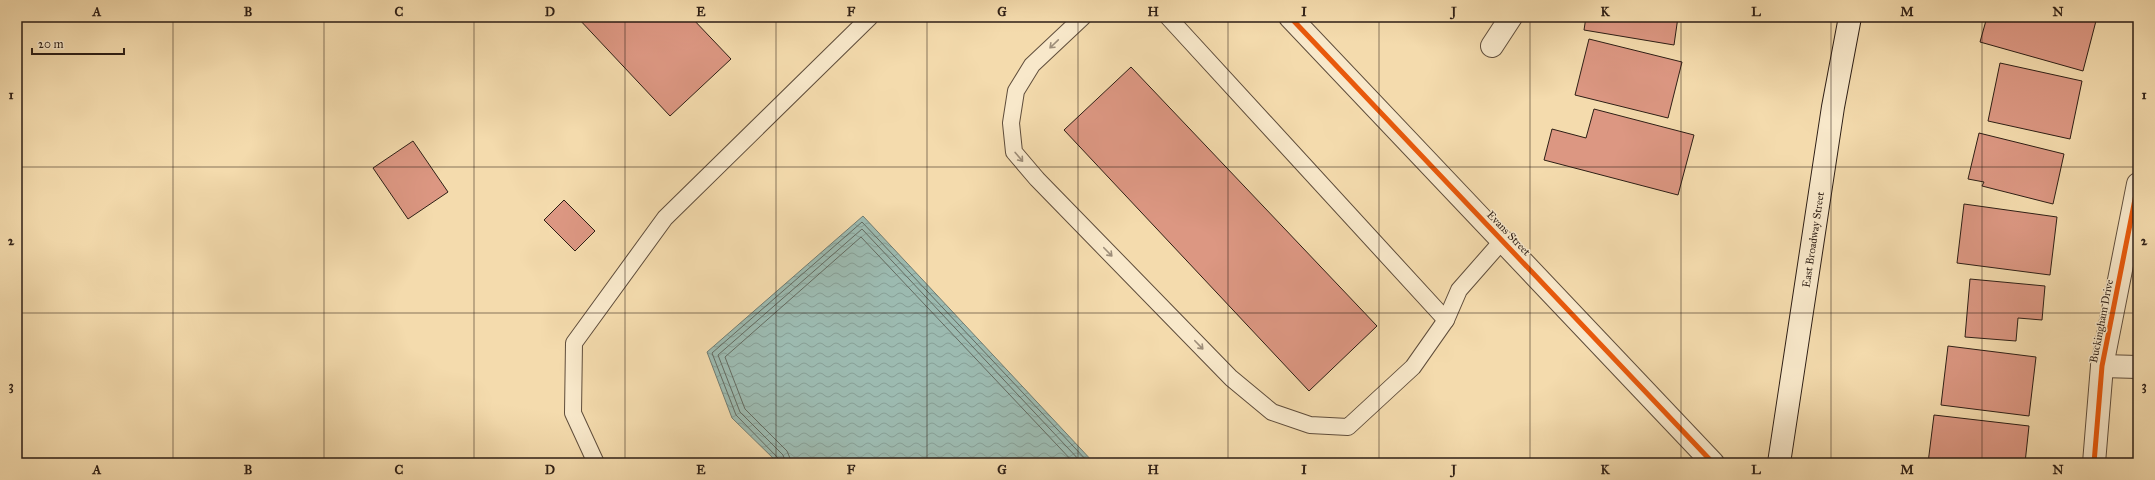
<svg xmlns="http://www.w3.org/2000/svg" width="2155" height="480" font-family="'IM FELL Great Primer',serif">
<style>
.water{fill:url(#water-waves);stroke:#707c72}
.lines{fill:none;stroke-linecap:round;stroke-linejoin:round}
.shore{stroke:#646c62;stroke-width:1}
.building{fill:#dc9782;stroke:#2d1e15}
.service-casing{stroke:#5f4d3b;stroke-width:18}
.minor-casing{stroke:#5f4d3b;stroke-width:24}
.secondary-casing{stroke:#2d1e15;stroke-width:24}
.service{stroke:#f8e8ca;stroke-width:16}
.minor{stroke:#f8e8ca;stroke-width:22}
.secondary{stroke:#f8e8ca;stroke-width:22}
.cycleway-casing{stroke:#f8e8ca;stroke-width:8}
.cycleway{stroke:#e8590c;stroke-width:5}
.oneway{stroke:#9d8d79}
.grid{fill:none;stroke:#2d1e15;stroke-width:1;stroke-opacity:0.55}
.labels{text-anchor:middle;stroke-width:3;stroke-linejoin:round;paint-order:stroke}
.street-label{font-size:11px;fill:#2d1e15;stroke:#f8e8ca}
.neatline{fill:none;stroke:#2d1e15;stroke-width:1.5}
.grid-label{font-size:13px;text-anchor:middle;font-weight:bold;fill:#2d1e15}
</style>
<defs>
<pattern id="water-waves" width="16" height="10" patternUnits="userSpaceOnUse"><rect width="16" height="10" fill="#9cbab0"/><path d="M0 5q4-4 8 0t8 0" fill="none" stroke="#879f96"/></pattern>
</defs>
<rect width="100%" height="100%" fill="#f4dbad"/>
<filter id="stains"><feTurbulence type="fractalNoise" baseFrequency=".005" numOctaves="4"/><feColorMatrix values="0 0 0 0 .2 0 0 0 0 .09 0 0 0 0 .02 0 0 0 .5 -.17"/></filter>
<radialGradient id="worn" r=".72"><stop offset=".6" stop-color="#630" stop-opacity="0"/><stop offset="1" stop-color="#630" stop-opacity=".3"/></radialGradient>
<path class="water" d="M863,216L1094,463H778L732,418L707,352Z"/>
<g class="lines">
<g class="shore">
<path d="M780,463L779,459L736,415L712,353L862,222L1089,463"/>
<path d="M786,463L783,455L740,412L718,355L862,229L1082,463"/>
<path d="M792,463L787,451L745,409L725,357L861,237L1074,463"/>
</g>
</g>
<g class="building">
<path d="M577,17H691L731,59L670,116Z"/>
<path d="M1586,17H1678L1674,45L1584,30Z"/>
<path d="M1987,17H2097L2083,71L1980,42Z"/>
<path d="M1589,39L1682,62L1668,118L1575,95Z"/>
<path d="M2000,63L2082,81L2070,139L1988,121Z"/>
<path d="M1131,67L1377,326L1309,391L1064,130Z"/>
<path d="M1594,109L1694,135L1678,195L1544,160L1552,129L1586,138Z"/>
<path d="M1979,133L2064,154L2053,204L1982,186L1984,182L1968,179Z"/>
<path d="M413,141L448,192L408,219L373,168Z"/>
<path d="M564,200L595,231L575,251L544,220Z"/>
<path d="M1964,204L2057,217L2050,275L1957,263Z"/>
<path d="M1970,279L2045,286L2042,320L2018,318L2016,341L1965,337Z"/>
<path d="M1948,346L2036,357L2029,416L1941,405Z"/>
<path d="M1934,415L2029,426L2025,463H1928Z"/>
</g>
<g class="lines">
<g class="service-casing">
<g id="service">
<path d="M1083,17L1032,65L1016,91L1011,123L1014,152L1037,179L1231,378L1272,412L1310,425L1348,427L1413,367L1446,320L1459,290L1502,241"/>
<path d="M1168,17L1446,320"/>
<path d="M596,463L573,413L574,343L665,218L870,17"/>
</g>
</g>
<g class="minor-casing">
<g id="minor">
<path d="M1290,17L1713,463"/>
<path d="M1492,46L1511,17"/>
<path d="M2102,366L2138,367"/>
<path d="M2094,463L2102,366L2138,184"/>
</g>
</g>
<g class="secondary-casing">
<g id="secondary">
<path id="s1" d="M1779,463L1833,107L1850,17"/>
</g>
</g>
<use href="#service" class="service"/>
<use href="#minor" class="minor"/>
<use href="#secondary" class="secondary"/>
<g class="cycleway-casing">
<g id="cycleway">
<path d="M1290,17L1713,463"/>
<path d="M2094,463L2102,366L2138,184"/>
</g>
</g>
<use href="#cycleway" class="cycleway"/>
</g>
<defs><path id="oneway-shaft" d="M-6 0H5M1.5-3L5.5 0L1.5 3" fill="none" stroke-width="1.6" stroke-linecap="round" stroke-linejoin="round"/></defs>
<g class="oneway">
<use href="#oneway-shaft" transform="translate(1054 44) rotate(136)"/>
<use href="#oneway-shaft" transform="translate(1019 157) rotate(50)"/>
<use href="#oneway-shaft" transform="translate(1108 252) rotate(46)"/>
<use href="#oneway-shaft" transform="translate(1199 345) rotate(46)"/>
</g>
<path class="grid" d="M173,17V463M324,17V463M474,17V463M625,17V463M776,17V463M927,17V463M1078,17V463M1228,17V463M1379,17V463M1530,17V463M1681,17V463M1831,17V463M1982,17V463M17,167H2138M17,313H2138"/>
<g class="labels">
<g class="street-label">
<text transform="translate(1509 233) rotate(46)" y="4">Evans Street</text>
<text dy="4" stroke="none"><textPath href="#s1" startOffset="226">East Broadway Street</textPath></text>
<text transform="translate(2101 321) rotate(-79)" y="4">Buckingham Drive</text>
</g>
</g>
<rect width="2155" height="480" fill="none" stroke="#f4dbad" stroke-width="44"/>
<path d="M32 48v6h92v-6" fill="none" stroke="#2d1e15" stroke-width="2"/>
<text x="38" y="48" font-size="12" fill="#2d1e15" stroke="#f8e8ca" stroke-width="3" paint-order="stroke">20 m</text>
<rect x="22" y="22" width="2111" height="436" class="neatline"/>
<g class="grid-label">
<text x="97" y="16">A</text>
<text x="248" y="16">B</text>
<text x="399" y="16">C</text>
<text x="550" y="16">D</text>
<text x="701" y="16">E</text>
<text x="851" y="16">F</text>
<text x="1002" y="16">G</text>
<text x="1153" y="16">H</text>
<text x="1304" y="16">I</text>
<text x="1454" y="16">J</text>
<text x="1605" y="16">K</text>
<text x="1756" y="16">L</text>
<text x="1907" y="16">M</text>
<text x="2058" y="16">N</text>
<text x="11" y="99">1</text>
<text x="2144" y="99">1</text>
<text x="11" y="245">2</text>
<text x="2144" y="245">2</text>
<text x="11" y="390">3</text>
<text x="2144" y="390">3</text>
<text x="97" y="474">A</text>
<text x="248" y="474">B</text>
<text x="399" y="474">C</text>
<text x="550" y="474">D</text>
<text x="701" y="474">E</text>
<text x="851" y="474">F</text>
<text x="1002" y="474">G</text>
<text x="1153" y="474">H</text>
<text x="1304" y="474">I</text>
<text x="1454" y="474">J</text>
<text x="1605" y="474">K</text>
<text x="1756" y="474">L</text>
<text x="1907" y="474">M</text>
<text x="2058" y="474">N</text>
</g>
<rect width="100%" height="100%" filter="url(#stains)"/>
<rect width="100%" height="100%" fill="url(#worn)"/>
</svg>
